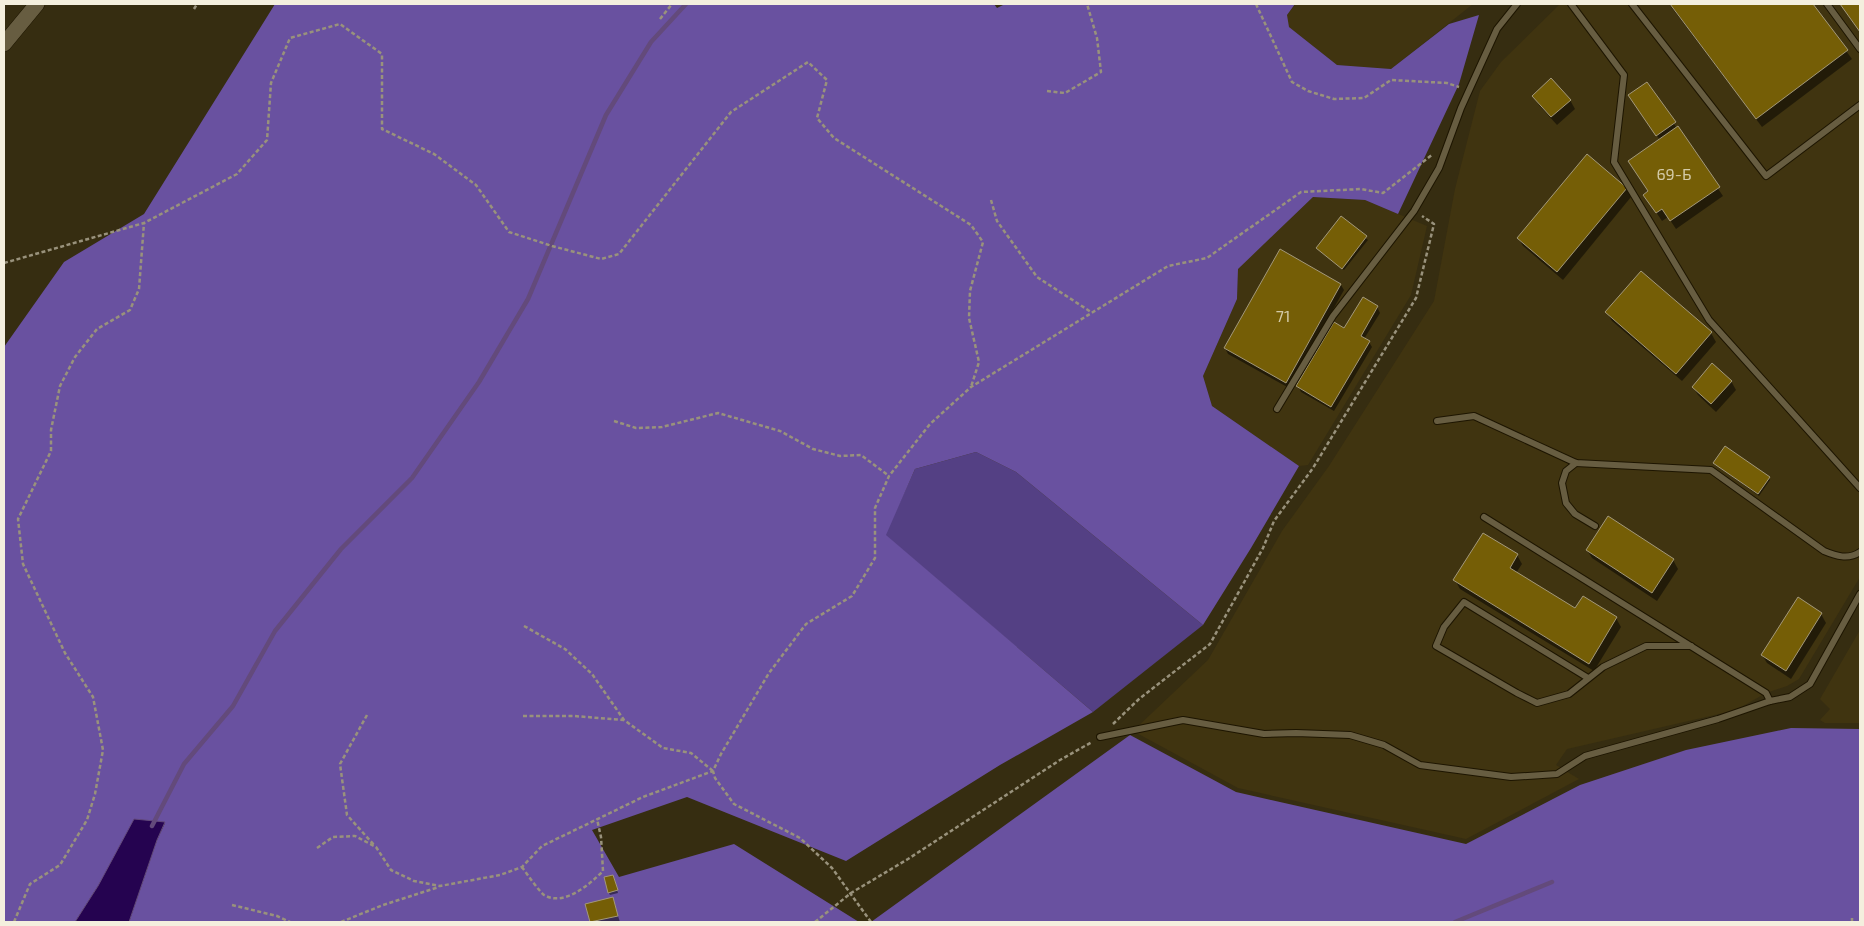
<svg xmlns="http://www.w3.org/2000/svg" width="1864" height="926" font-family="'Exo 2',sans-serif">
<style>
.built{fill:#403410}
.green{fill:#544084}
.forest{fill:#6951a0}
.water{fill:#250350;stroke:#634a7b}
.shadow{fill:#0007}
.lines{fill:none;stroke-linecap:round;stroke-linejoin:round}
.stream{stroke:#634a7b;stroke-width:4.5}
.building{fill:#755e06;stroke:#a3987a}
.lane-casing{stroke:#1d1500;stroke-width:8}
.secondary-casing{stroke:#1d1500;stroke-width:16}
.path{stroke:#99927c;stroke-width:2.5;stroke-dasharray:4 2.5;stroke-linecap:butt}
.lane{stroke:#675d41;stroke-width:6}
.secondary{stroke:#675d41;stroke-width:15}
.labels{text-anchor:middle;stroke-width:5;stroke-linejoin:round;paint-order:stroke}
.number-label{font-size:16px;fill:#d4cba8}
</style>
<rect width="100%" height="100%" fill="#362d11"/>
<g class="built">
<path d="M1296,4H1473L1391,69L1337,65L1289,27L1286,22L1287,15Z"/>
<path d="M1560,4H1860V577L1799,679L1787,686L1766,693L1736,710L1567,749L1556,765L1579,779L1466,839L1238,788L1133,731L1208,660L1282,531L1329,466L1434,301L1455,189L1480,91L1501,62Z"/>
<path d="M1313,197L1365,200L1427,226L1411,295L1308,465L1299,466L1212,406L1203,376L1237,299L1238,269L1264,242Z"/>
<path d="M1860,630V723H1825L1820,720L1830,709L1820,699Z"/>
</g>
<path class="green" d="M976,452L1016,472L1203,625L1093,712L885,535L915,469Z"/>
<g class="forest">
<path d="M275,4H994L997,8L1005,4H1295L1287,15L1289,27L1337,65L1391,69L1449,24L1479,15L1459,84L1398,214L1365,200L1313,197L1238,269L1237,299L1203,376L1212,406L1299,466L1251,548L1203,625L1016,472L976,452L915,469L886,535L1093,712L1000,765L846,861L687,797L592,830L619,877L734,844L859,922H129L157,840L165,823L98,886L75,922H4V347L64,262L144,214Z"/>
<path d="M1791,728L1860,729V922H871L1130,735L1236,792L1466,844L1580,785L1686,750Z"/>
</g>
<path class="water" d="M134,819L165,822L157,840L129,922H75L98,886Z"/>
<g class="shadow">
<path d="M1669,4H1812L1852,59L1762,127Z"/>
<path d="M1647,84L1723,196L1676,229L1668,217L1662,221L1650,203V192L1660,140L1635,104Z"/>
<path d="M1534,96L1570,100L1575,109L1557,125L1539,105Z"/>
<path d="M1587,156L1626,189L1631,197L1563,280L1523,246L1518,238Z"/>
<path d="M1341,218L1368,240L1344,270L1318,248Z"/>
<path d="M1280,251L1341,285L1344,290L1289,388L1228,354L1225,348Z"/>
<path d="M1377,307L1380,313L1364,339L1369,342L1372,347L1334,411L1301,392L1298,386L1345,330Z"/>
<path d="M1607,313L1711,333L1716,342L1682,381L1612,321Z"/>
<path d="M1731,381L1736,390L1716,412L1698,395L1693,387Z"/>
<path d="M1714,463L1769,478L1770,480L1759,496Z"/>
<path d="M1587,550L1673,560L1678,569L1657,601L1592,558Z"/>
<path d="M1517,555L1522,564L1516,573L1576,610L1583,598L1616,618L1621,627L1594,671L1460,589L1455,580Z"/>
<path d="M1821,614L1826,623L1791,679L1767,663L1762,655Z"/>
<path d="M613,876L618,893L610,895L609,893Z"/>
<path d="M612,898L620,922H592L587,905Z"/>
</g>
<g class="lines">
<g class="stream">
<path d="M152,826L184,764L233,706L275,631L341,549L412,478L479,382L528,299L606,115L651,42L686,4"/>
<path d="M1455,922L1552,882"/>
</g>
</g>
<g class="building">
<path d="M1670,4H1813L1848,50L1756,119Z"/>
<path d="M1840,4H1860V32Z"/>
<path d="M1551,78L1571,100L1551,117L1532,96Z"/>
<path d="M1647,82L1676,122L1656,136L1628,95Z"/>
<path d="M1678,126L1720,187L1670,221L1662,209L1656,213L1643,195L1648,191L1628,161Z"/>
<path d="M1587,154L1627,188L1557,272L1517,238Z"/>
<path d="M1341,216L1367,236L1342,269L1316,248Z"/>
<path d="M1280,249L1341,284L1286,383L1224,348Z"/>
<path d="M1641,271L1712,332L1676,374L1605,312Z"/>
<path d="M1363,297L1378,306L1361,336L1370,341L1331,407L1296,386L1334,322L1344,328Z"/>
<path d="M1712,363L1732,381L1711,404L1692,387Z"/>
<path d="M1725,446L1770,477L1758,494L1713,463Z"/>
<path d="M1608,516L1674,559L1652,593L1586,550Z"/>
<path d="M1483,533L1518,554L1510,568L1575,608L1583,596L1617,617L1589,664L1453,580Z"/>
<path d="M1798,597L1822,613L1786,671L1761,655Z"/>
<path d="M613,875L618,890L608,893L604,877Z"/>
<path d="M613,897L618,916L590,922L585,904Z"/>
</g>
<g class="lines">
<g class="lane-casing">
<g id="lane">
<path d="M1571,4L1624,75L1614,162L1709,320L1860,488"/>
<path d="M1632,4L1766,176L1860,105"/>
<path d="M1827,4L1860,49"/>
<path d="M1277,409L1333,316L1414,211L1439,168L1461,108L1497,29L1517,4"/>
<path d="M1437,421L1474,416L1576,463L1711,470L1824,551C1836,556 1848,560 1860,552"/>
<path d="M1576,463L1566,471L1562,483L1566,503L1575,514L1595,526"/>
<path d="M1484,517L1766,693L1770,701"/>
<path d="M1588,678L1464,602L1444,627L1436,646L1517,693L1537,703L1569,694L1603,667L1646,646H1691"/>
<path d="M1100,737L1183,720L1264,734L1296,733L1350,735L1384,745L1420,765L1511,777L1557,774L1585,756L1718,719L1770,701L1790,697L1810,684L1860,594"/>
</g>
</g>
<g class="secondary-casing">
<path id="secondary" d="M4,44L37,4"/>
</g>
<g class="path">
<path d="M1256,4L1292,82L1308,91L1334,99L1364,98L1391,80L1447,83L1459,87"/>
<path d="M194,9L197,4"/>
<path d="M660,19L672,4"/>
<path d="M1047,91L1065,93L1101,72L1097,38L1087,4"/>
<path d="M991,200L997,221L1037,277L1091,312"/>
<path d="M4,263L144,223L237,174L267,140L271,83L290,38L340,24L382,54V129L434,154L476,185L509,232L552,246L601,259L619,254L731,112L808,62L827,80L817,118L834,138L971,225L983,242L970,291L969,318L979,362L971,387"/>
<path d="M614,421L636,428L662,427L718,413L780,431L813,449L840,456L861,455L889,476"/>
<path d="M524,626L565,649L592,674L624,720L663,748L691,753L713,771"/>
<path d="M367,715L340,764L347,815L375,846"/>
<path d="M523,716H574L624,720"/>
<path d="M1113,724L1139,699L1210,644L1263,548L1274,521L1313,468L1416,298L1434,224L1422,216"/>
<path d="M317,848L333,837L355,836L376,847L391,870L414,881L440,886L500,875L522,867L542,846L643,797L713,771"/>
<path d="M522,867C527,874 538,890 544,895C564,907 590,884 603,871L601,837L597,819"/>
<path d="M232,905L277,916L290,922"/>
<path d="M14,922L30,884L60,865L87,820L95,794L103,750L93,697L65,653L23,564L18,519L51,451V430L60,386L75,357L97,329L130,310L139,289L144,223"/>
<path d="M341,922L383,905L439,887"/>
<path d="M815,922L851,893L908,859L1060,760L1092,742"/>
<path d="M871,922L832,868L800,838L734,804L715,778L713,771L721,754L769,673L806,624L852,596L875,558V508L889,476L930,424L971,387L1168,266L1207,258L1301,192L1361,189L1383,193L1433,154"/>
<path d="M1852,922V916"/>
</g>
<use href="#lane" class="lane"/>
<use href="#secondary" class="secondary"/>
</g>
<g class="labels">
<g class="number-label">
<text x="1674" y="180">69-Б</text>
<text x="1283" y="322">71</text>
</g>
</g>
<rect width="1864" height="926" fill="none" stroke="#f4efde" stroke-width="10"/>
</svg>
